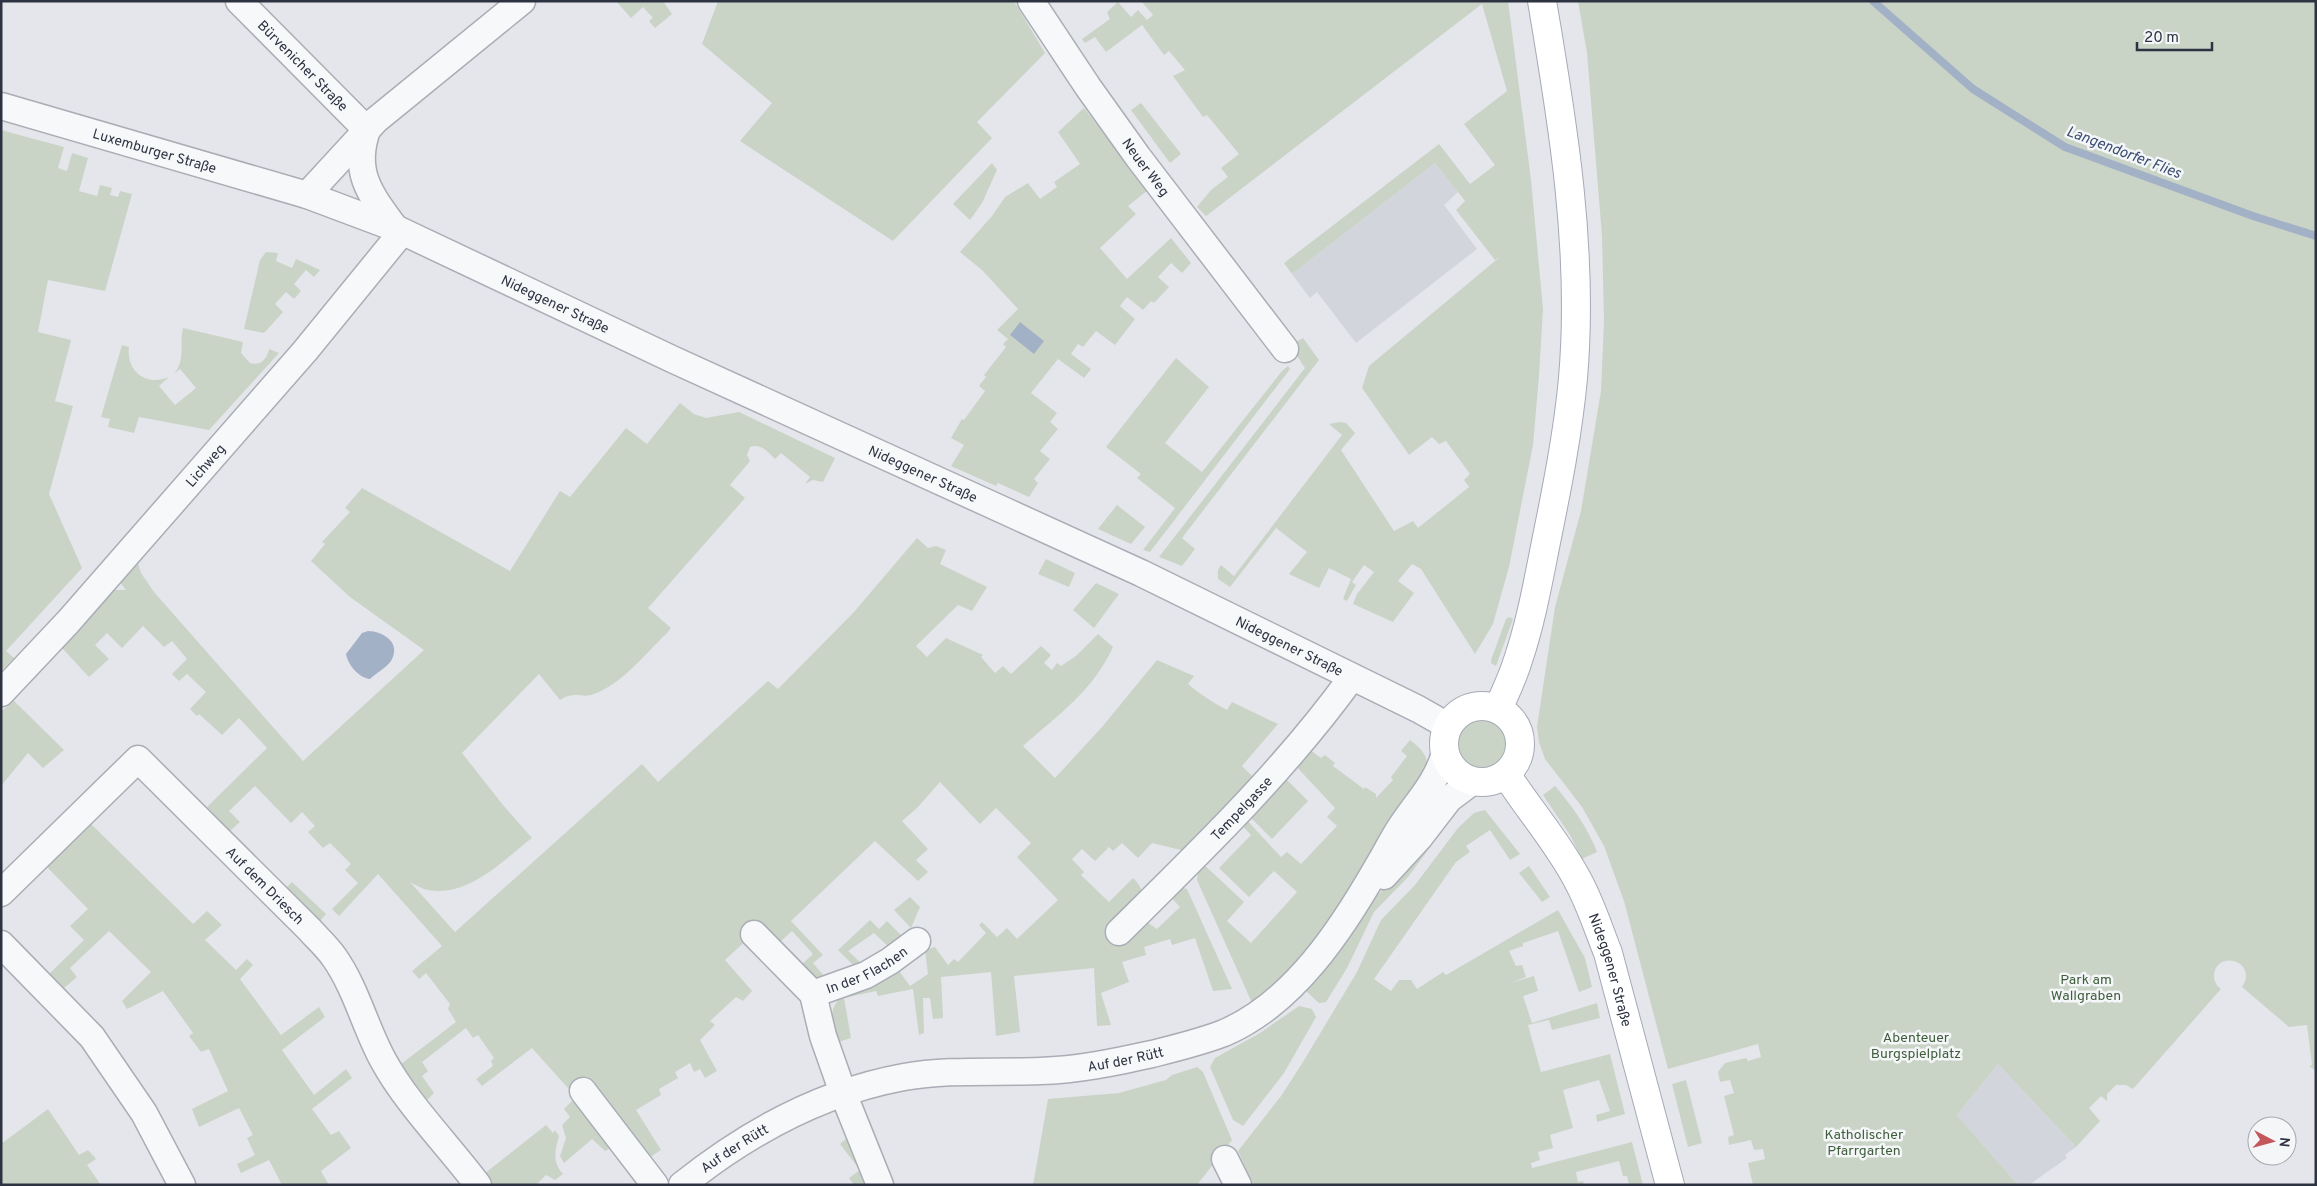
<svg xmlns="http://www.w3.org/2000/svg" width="2317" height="1186" font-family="Overpass,sans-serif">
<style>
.built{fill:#d3d5dd}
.green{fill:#c9d4c7}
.water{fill:#a3b1c7}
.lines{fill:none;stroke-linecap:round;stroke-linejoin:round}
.stream{stroke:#a3b1c7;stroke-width:8}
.minor-casing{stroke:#aaadb5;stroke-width:29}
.major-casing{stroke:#a5aab6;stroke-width:30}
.minor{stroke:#f7f8fa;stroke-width:26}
.major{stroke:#fff;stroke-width:28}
.labels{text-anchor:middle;stroke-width:5;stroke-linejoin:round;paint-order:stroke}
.street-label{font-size:14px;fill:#2e3342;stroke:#f4f6f8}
.park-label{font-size:14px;fill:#3f5d3c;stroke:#f4f6f8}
.water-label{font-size:15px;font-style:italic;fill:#3b4e72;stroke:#f4f6f8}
</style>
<rect width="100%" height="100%" fill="#e5e6eb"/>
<g class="built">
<path d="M1435,163L1458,192L1444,205L1477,249L1356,343L1317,292L1310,298L1292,274Z"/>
<path d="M1998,1064L2076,1147L2065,1155L2067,1158L2029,1185H2018L1957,1115Z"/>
</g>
<g class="green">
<path d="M616,1H663L672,14L655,28L649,21L653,18L643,7L631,18Z"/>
<path d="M718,1H1014L1045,53L977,122L992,138L893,241L740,141L772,103L702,44Z"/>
<path d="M1141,1H1508L1531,180L1543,309L1539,376L1533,445L1509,567L1493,624L1475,654L1421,569L1412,564L1398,581L1414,593L1393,622L1353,604L1357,594L1374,572L1364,565L1352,582L1356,585L1347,601L1343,599L1351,579L1329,568L1319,588L1289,574L1307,552L1276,528L1230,587L1218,579V570L1221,565L1234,576L1342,435L1329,424L1340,422L1346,423L1355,433L1341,450L1394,531L1413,521L1418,528L1469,487L1464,480L1470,474L1446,441L1439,444L1432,437L1409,455L1362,388L1369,366L1501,256L1495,260L1456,210L1465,201L1435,163L1292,274L1284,263L1439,144L1470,184L1495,165L1464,124L1507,91L1482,4L1206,216L1197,207L1211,190L1228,177L1221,168L1239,154L1207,115L1203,117L1173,76L1185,70L1169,51L1164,55L1142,25L1106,52L1095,37L1085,43L1082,39L1110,19L1107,12L1118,2L1131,17L1138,10L1147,20L1153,15Z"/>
<path d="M1578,1H2316V1071L2309,1066L2312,1065L2307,1025L2289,1027L2242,987C2259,961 2216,949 2214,975C2214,981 2216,985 2221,989L2133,1089L2126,1085H2116L2107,1094V1101L2101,1096L2089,1108L2100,1121L2076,1147L1998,1064L1957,1115L2018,1185H1753L1748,1163L1765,1159L1763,1149L1754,1150L1751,1140L1729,1145L1728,1137L1734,1135L1724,1096L1734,1093L1730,1080L1720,1082L1718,1072L1725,1063L1746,1058L1748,1061L1761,1057L1758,1044L1668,1069L1624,901L1604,846L1582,807L1545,759L1539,742L1537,727L1555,607L1581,511L1601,391L1604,320L1602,236L1587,53Z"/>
<path d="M1141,103L1181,154L1170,163L1131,110Z"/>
<path d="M1084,108L1148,190L1128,206L1136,214L1100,248L1127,279L1171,238L1191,263L1182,273L1171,263L1158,277L1169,287L1154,303L1151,301L1143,310L1127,297L1120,306L1135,319L1115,345L1096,331L1083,347L1078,344L1071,354L1091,369L1084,378L1058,359L1031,393L1057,413L1050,422L1058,429L1040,451L1050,459L1034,479L1038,483L1029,497L998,483L996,486L951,466L964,445L951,438L962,419L964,420L985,391L979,386L986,377L984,375L1006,347L1003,344L1008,339L997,330L1018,309L983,271L960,252L992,216L1005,197L1028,183L1040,199L1057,187L1054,182L1080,164L1058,132Z"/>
<path d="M1,130L64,147L58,168L67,171L72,153L88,158L79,191L97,196L100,185L112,188L110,195L118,197L120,191L132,194L105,291L48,280L38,332L71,340L55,401L73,406L49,494L82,568L6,651L14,658L1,671Z"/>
<path d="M992,163L997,170L982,203L970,220L953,204Z"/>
<path d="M266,252L278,253L276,261L292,268L296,259L320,270L314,277L306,270L294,284L301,291L294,299L286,292L275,304L283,312L264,333L244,329L260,260Z"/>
<path d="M183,328L243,342L241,353L250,363C260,366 267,360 269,349L279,353L209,430L139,417L134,433L108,427L110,419L101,417L122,345L129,347C126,371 146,387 169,377L159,386L175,405L196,388L180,369L174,374C186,359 179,345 183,328Z"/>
<path d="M1303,338L1319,360L1182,538L1195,549L1182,566L1159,557L1305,368L1290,345Z"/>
<path d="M1176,358L1209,387L1165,443L1202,472L1282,371L1288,366L1290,369L1150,552L1143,550L1175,508L1137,478L1141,474L1106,447Z"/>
<path d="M680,403L694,414L706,418L739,412L835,458L823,482L813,480L805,484L810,477L781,453L775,459C768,452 761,443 750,447L747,455L750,461L730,485L745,498L648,608L671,628L666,634C645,654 622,684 594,694C582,699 576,690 560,700L539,674L462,753L503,805L532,838C502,861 469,897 428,890C422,889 416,885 410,882L455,932L642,764L658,782L768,681L778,689L854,612L917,538L928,548L936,546L946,550L940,564L987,587L972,611L958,605L916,646L927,657L946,638L983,655L981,657L995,673L1003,666L1011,674L1041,646L1051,655L1044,663L1052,670L1057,663L1061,666L1076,656L1098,634L1113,647C1093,691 1058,715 1023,746L1055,778L1102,727L1157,660L1194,676L1188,684C1200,694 1212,702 1227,710L1232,702L1278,724L1242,766L1256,780L1185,851L1152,843L1138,858L1122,843L1113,851L1109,847L1095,861L1082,849L1072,859L1084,872L1081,875L1109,902L1133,878C1146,890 1143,902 1141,918L1157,929L1180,907L1167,893L1174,886L1187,889L1232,989L1213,991L1195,938L1172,945L1170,939L1144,947L1146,955L1122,962L1129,982L1101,993L1111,1025L1097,1026L1094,968L1014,976L1020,1032L996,1036L991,972L941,977L943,1018L933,1019L930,998H923L924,1033L919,1035L913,989L878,996L876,991L844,998L851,1038L839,1042C822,1000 839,997 874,984C883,981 891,975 899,971L910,986L928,974L925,950L935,947L948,965L954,959L958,962L986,933L979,925L982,922L997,937L1007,928L1017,939L1058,900L1017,857L1031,843L996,808L980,824L940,782L917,808L902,821L928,849L916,860L928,872L918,881L875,841L791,921L823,955L813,963L825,977H814L800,966L813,954L792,931L778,944L762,926L725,960L752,991L743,1001L736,997L710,1021L715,1025L700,1040L717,1071L705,1078L700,1069L694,1072L690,1063L675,1072L678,1078L659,1089L661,1095L636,1110L661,1150L649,1158L612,1147L605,1151L592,1139L564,1163L560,1156L566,1138L562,1125L570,1117L564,1109L576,1097L532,1048L482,1086L476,1079L493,1066L491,1061L494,1058L478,1035L473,1038L466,1028L422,1062L428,1071L422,1076L434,1093L427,1100L401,1064L456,1022L448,1009L450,1004L426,973L419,979L412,971L442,946L378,874L339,916L332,909L358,883L345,870L351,864L330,843L323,848L308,832L315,826L302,812L291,823L255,786L229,811L240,822L230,831L207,807L267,748L239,718L222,735L199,714L197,716L190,709L206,692L187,674L179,681L172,674L187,659L172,641L164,647L143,626L122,648L107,633L95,645L109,659L89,677L62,648L111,590H126L119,581L137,560L141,573L154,592L303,761L424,650L350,597L311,561L325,544L322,542L350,512L345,508L362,488L510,571L560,491L570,497L626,428L647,444Z"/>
<path d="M1117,505L1145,527L1131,544L1098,529Z"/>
<path d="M1046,559L1075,573L1069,587L1038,574Z"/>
<path d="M1096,583L1119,594L1094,628L1073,610Z"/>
<path d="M1509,617L1513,619L1496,666L1491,663V660L1506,619Z"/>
<path d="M13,700L64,750L43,768L28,753L1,786V712Z"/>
<circle cx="1480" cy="744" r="26"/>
<path d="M1410,740C1434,758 1430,768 1411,790L1416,794L1312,946L1284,978L1252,1003L1197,880L1200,861L1244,902L1227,921L1251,943L1297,892L1274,871L1249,897L1219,868L1251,835L1238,821L1243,816L1281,857L1287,852L1301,864L1337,826L1327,817L1335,808L1293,763L1306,747L1321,758L1325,755L1335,763L1333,766L1364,789L1365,787L1376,794V798L1393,780L1391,777L1407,756L1401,751Z"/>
<path d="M1282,775L1308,801L1272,839L1246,813Z"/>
<path d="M1555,786C1572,806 1588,828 1597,852L1582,859L1570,835L1543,795Z"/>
<path d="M1485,810L1520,854L1510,860L1490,830L1466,846L1470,852L1456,862L1374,979L1391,991L1399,980H1411L1417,989L1443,972L1446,975L1558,910L1585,958L1592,987L1579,992L1558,931L1523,943V946L1509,951L1516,966L1522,965L1526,977L1511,983L1534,976L1538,991L1523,996L1532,1023L1597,1003L1600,1018L1552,1030L1549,1020L1528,1025L1541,1072L1610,1054L1625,1114L1597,1122L1596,1115L1610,1111L1599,1080L1563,1090L1573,1128L1550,1135L1553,1148L1538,1152L1540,1160L1531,1163L1532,1168L1632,1142L1643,1185H1629L1627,1176H1623L1619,1161L1576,1172L1578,1182L1583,1181L1584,1185H1254L1238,1151L1281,1096L1303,1062L1357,972L1381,920L1415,885L1458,828L1474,813Z"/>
<path d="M1447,820L1445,827L1408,877L1374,912L1347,968L1326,1002L1319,1003L1305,990L1374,899Z"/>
<path d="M89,822L193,924L207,911L222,925L205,940L236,970L247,959L253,965L240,979L281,1035L319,1007L325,1017L282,1050L314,1095L346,1069L352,1078L312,1109L331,1135L339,1131L351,1148L321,1171L329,1185H282L269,1160L241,1173L237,1164L255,1155L247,1138L253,1135L239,1108L199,1127L192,1109L228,1091L209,1049L201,1052L189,1036L193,1033L163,991L127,1009L122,1001L151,972L109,931L70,968L77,977L64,988L48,975L84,940L70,926L88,909L46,866Z"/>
<path d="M1529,866L1550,897L1542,902L1519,873Z"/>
<path d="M292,882L326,914L319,922L286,888Z"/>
<path d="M910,897L920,907L911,928L894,910Z"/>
<path d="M870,920L879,929L887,921L904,938L890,948L874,933L848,951L862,964L854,966L838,950Z"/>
<path d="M1299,1006L1312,1009L1316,1017L1284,1073L1243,1126L1233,1120L1210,1067L1215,1058L1260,1033Z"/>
<path d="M1197,1067L1203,1072L1232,1140L1197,1185H1033L1048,1099L1119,1093L1166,1080L1172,1075Z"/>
<path d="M1686,1080L1702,1143L1688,1147L1672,1084Z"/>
<path d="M48,1109L79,1155L88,1150L96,1159L87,1165L101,1185H1V1144Z"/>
<path d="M546,1125L553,1133L555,1130L559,1136C555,1151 552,1162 563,1174L555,1180L546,1175L536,1185H492L484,1174Z"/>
<path d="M849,1136L860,1170L868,1185H854L849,1178L860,1170L840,1144Z"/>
</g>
<g class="water">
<path d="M1020,322L1044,341L1034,354L1010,335Z"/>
<path d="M368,631C383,631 402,643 391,661C386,668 376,673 370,679C359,678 348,665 346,654L362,633Z"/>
</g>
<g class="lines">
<path class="stream" d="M1873,1L1973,89L2065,147L2253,216L2316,236"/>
<g class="minor-casing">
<g id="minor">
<path id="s1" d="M239,1L367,130"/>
<path id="s2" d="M1031,1L1088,87L1138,157L1285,349"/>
<path id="s3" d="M1,106L307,195L395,228L674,360L1141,573L1418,709L1448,726"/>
<path d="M367,130C352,173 371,195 395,228"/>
<path d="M307,195L376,120L522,1"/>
<path id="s4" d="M1,693L68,622L305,351L402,232"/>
<path d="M1384,876L1419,838L1449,799L1473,781"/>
<path id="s5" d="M1,893L138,759L309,929C317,938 327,947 334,957C356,988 365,1027 383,1060C407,1104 448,1145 478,1185"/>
<path id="s6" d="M1119,932C1201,851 1285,770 1352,677"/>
<path d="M754,934L813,994L823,1036L843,1093L880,1185"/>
<path d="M1,944L92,1037L144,1113L182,1185"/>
<path id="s7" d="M813,994L866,975L890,961L917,941"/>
<path d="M583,1091L655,1185"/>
<path d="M1225,1159L1238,1185"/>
<path id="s8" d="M682,1185C747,1133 822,1092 904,1077C950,1069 995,1073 1040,1071C1078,1070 1116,1062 1152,1054C1176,1048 1201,1042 1224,1033C1294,1003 1342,929 1378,866C1386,853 1393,838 1402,825C1418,801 1437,782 1445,753"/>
</g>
</g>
<g class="major-casing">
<g id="major">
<circle cx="1482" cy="744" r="38"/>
<path d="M1498,709C1505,693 1513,677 1518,660C1531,622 1538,582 1546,542C1557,488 1568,433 1573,378C1584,252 1563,124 1542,1"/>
<path id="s9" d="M1506,774C1529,810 1557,841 1577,879C1590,902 1598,928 1608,953L1670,1185"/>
</g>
</g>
<use href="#minor" class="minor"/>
<use href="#major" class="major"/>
</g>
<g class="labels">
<g class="street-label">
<text dy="5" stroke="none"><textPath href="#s1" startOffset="91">Bürvenicher Straße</textPath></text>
<text dy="5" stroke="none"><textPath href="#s3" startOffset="160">Luxemburger Straße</textPath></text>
<text dy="5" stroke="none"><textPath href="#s2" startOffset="202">Neuer Weg</textPath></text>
<text dy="5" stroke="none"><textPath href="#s3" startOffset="590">Nideggener Straße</textPath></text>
<text dy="5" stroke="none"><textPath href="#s4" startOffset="306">Lichweg</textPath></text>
<text dy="5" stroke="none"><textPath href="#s3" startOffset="995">Nideggener Straße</textPath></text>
<text dy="5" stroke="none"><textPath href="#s3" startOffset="1400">Nideggener Straße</textPath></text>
<text dy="5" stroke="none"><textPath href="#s6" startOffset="174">Tempelgasse</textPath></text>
<text dy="5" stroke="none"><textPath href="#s5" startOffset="371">Auf dem Driesch</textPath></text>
<text dy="5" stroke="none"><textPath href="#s7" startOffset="59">In der Flachen</textPath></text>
<text dy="5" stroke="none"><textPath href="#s9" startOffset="224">Nideggener Straße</textPath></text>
<text dy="5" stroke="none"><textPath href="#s8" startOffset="472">Auf der Rütt</textPath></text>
<text dy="5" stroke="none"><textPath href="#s8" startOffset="64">Auf der Rütt</textPath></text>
</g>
<g class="park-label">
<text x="2086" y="984">Park am<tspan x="2086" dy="16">Wallgraben</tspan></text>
<text x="1916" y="1042">Abenteuer<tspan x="1916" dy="16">Burgspielplatz</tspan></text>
<text x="1864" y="1139">Katholischer<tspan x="1864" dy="16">Pfarrgarten</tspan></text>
</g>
<g class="water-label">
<text transform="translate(2124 152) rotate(21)" y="5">Langendorfer Flies</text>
</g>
</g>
<rect width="2317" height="1186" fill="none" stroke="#2e3342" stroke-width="5"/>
<g transform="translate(2272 1141) rotate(96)"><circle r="24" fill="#f4f6f8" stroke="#a5a8af"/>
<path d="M0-4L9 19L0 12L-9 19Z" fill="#c3575c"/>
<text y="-8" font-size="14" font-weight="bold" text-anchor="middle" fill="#2e3342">N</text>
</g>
<path d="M2137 42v8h75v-8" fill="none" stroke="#2e3342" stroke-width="2.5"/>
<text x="2144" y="42" font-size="15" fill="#2e3342" stroke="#f4f6f8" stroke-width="4" paint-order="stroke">20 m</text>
</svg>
